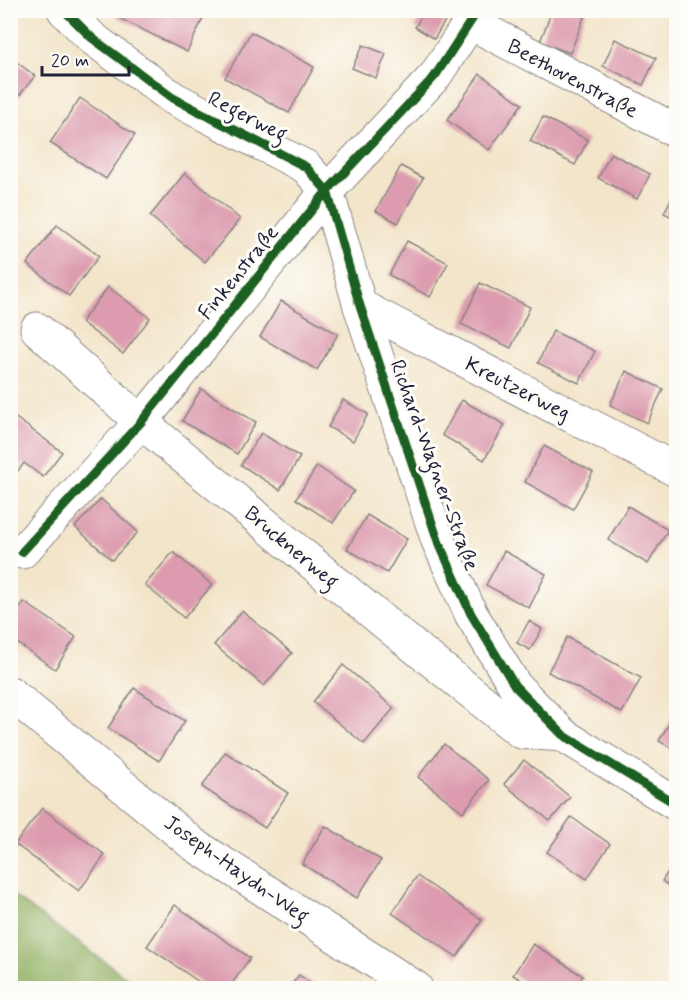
<svg xmlns="http://www.w3.org/2000/svg" width="687" height="999" font-family="Mynerve,sans-serif">
<style>
.forest{fill:#92b064;stroke:#5a6950;stroke-width:1.5}
.building{fill:#dc9baf}
.lines{fill:none;stroke-linecap:round;stroke-linejoin:round}
.minor-casing{stroke:#8a8482;stroke-width:35}
.minor{stroke:#fff;stroke-width:33}
.cycleway-casing{stroke:#fdfcf7;stroke-width:13}
.cycleway{stroke:#1b5e20;stroke-width:9}
.labels{text-anchor:middle;stroke-width:6;stroke-linejoin:round;paint-order:stroke}
.street-label{font-size:21px;fill:#22223b;stroke:#fdfcf7}
</style>
<rect width="100%" height="100%" fill="#fdfcf7"/>
<filter id="ink" filterUnits="userSpaceOnUse"><feTurbulence type="fractalNoise" baseFrequency=".0167" numOctaves="2"/><feDisplacementMap in="SourceGraphic" scale="12" xChannelSelector="R" yChannelSelector="G"/><feConvolveMatrix kernelMatrix="1 2 1 2 8 2 1 2 1" color-interpolation-filters="sRGB"/></filter>
<filter id="wash" filterUnits="userSpaceOnUse"><feTurbulence type="fractalNoise" baseFrequency=".008" numOctaves="4" result="noise"/><feDisplacementMap in="SourceGraphic" scale="24" xChannelSelector="R" yChannelSelector="G"/><feGaussianBlur stdDeviation="1.35" result="paint"/><feColorMatrix in="noise" values="0 0 0 0 0 0 0 0 0 0 0 0 0 0 0 0 0 1.4 0 .05"/><feComposite in="paint" operator="in"/></filter>
<g filter="url(#wash)">
<rect width="100%" height="100%" fill="#f3e5ca"/>
<path class="forest" d="M11,894L141,988H11Z"/>
<g id="blocks">
<g class="building">
<path d="M120,10H207L187,52L117,17Z"/>
<path d="M425,10H446L450,13L434,39L415,27Z"/>
<path d="M552,10H587L570,53L540,42Z"/>
<path d="M251,32L314,67L289,113L225,78Z"/>
<path d="M615,39L656,58L643,85L603,66Z"/>
<path d="M363,45L386,54L376,78L352,68Z"/>
<path d="M10,57L35,76L10,107Z"/>
<path d="M480,74L522,104L489,150L447,120Z"/>
<path d="M80,98L135,135L106,179L50,143Z"/>
<path d="M543,117L588,140L575,165L530,141Z"/>
<path d="M611,153L650,174L637,199L598,178Z"/>
<path d="M401,166L423,178L398,223L376,211Z"/>
<path d="M185,173L240,219L205,262L150,216Z"/>
<path d="M676,189V219L664,213Z"/>
<path d="M57,225L99,256L69,296L27,264Z"/>
<path d="M407,241L448,263L430,297L389,275Z"/>
<path d="M480,283L530,307L511,348L461,324Z"/>
<path d="M108,287L150,318L123,354L81,322Z"/>
<path d="M281,301L338,334L317,370L260,337Z"/>
<path d="M553,331L595,351L579,383L538,363Z"/>
<path d="M626,371L663,389L647,423L610,405Z"/>
<path d="M201,389L256,422L237,454L182,421Z"/>
<path d="M343,400L368,414L353,441L328,427Z"/>
<path d="M462,400L505,425L484,460L442,435Z"/>
<path d="M16,418L62,452L43,477L24,463L17,472L10,467V425Z"/>
<path d="M261,433L300,457L280,490L241,465Z"/>
<path d="M544,446L593,472L573,509L525,482Z"/>
<path d="M317,466L354,491L333,523L296,499Z"/>
<path d="M101,499L138,532L112,560L75,527Z"/>
<path d="M628,506L668,530L648,564L608,540Z"/>
<path d="M367,515L407,539L387,573L347,549Z"/>
<path d="M504,551L546,574L529,608L486,585Z"/>
<path d="M173,552L212,585L184,618L145,585Z"/>
<path d="M24,602L76,637L55,669L10,638V622Z"/>
<path d="M242,611L292,653L264,686L214,645Z"/>
<path d="M529,621L542,629L530,650L517,643Z"/>
<path d="M567,637L641,678L622,713L548,672Z"/>
<path d="M343,665L394,708L364,744L313,702Z"/>
<path d="M134,688L185,721L159,761L108,728Z"/>
<path d="M676,711V751L659,741Z"/>
<path d="M444,744L489,780L463,812L418,777Z"/>
<path d="M225,752L288,793L265,828L202,787Z"/>
<path d="M524,760L570,797L550,821L504,784Z"/>
<path d="M42,808L105,855L79,891L15,844Z"/>
<path d="M571,817L610,844L587,879L547,852Z"/>
<path d="M325,826L381,860L357,898L302,864Z"/>
<path d="M676,859V891L662,881Z"/>
<path d="M417,876L482,920L457,957L392,913Z"/>
<path d="M175,905L250,958L229,988H208L147,946Z"/>
<path d="M533,944L583,976L574,988H534L513,975Z"/>
<path d="M299,975L318,988H289Z"/>
</g>
</g>
</g>
<g filter="url(#ink)">
<use href="#blocks" fill-opacity="0" stroke="#8a8482" stroke-width="1.5"/>
<g class="lines">
<g class="minor-casing">
<g id="minor">
<path d="M64,10L92,38L173,98L306,167L327,191L360,306L438,541L471,614L515,686L563,735L676,804"/>
<path d="M471,23L676,131"/>
<path d="M360,306L676,470"/>
<path d="M37,329L141,422L396,632L521,732L563,735"/>
<path d="M22,552L141,422L327,191L435,76L478,10"/>
<path d="M10,693L193,844L416,988"/>
</g>
</g>
<use href="#minor" class="minor"/>
<g class="cycleway-casing">
<g id="cycleway">
<path d="M64,10L92,38L173,98L306,167L327,191L360,306L438,541L471,614L515,686L563,735L676,804"/>
<path d="M22,552L141,422L327,191L435,76L478,10"/>
</g>
</g>
<use href="#cycleway" class="cycleway"/>
</g>
</g>
<g class="labels">
<g class="street-label">
<text transform="translate(573 78) rotate(28)" y="7">Beethovenstraße</text>
<text transform="translate(248 116) rotate(27)" y="7">Regerweg</text>
<text transform="translate(238 272) rotate(-51)" y="7">Finkenstraße</text>
<text transform="translate(518 388) rotate(27)" y="7">Kreutzerweg</text>
<text transform="translate(435 465) rotate(70)" y="7">Richard-Wagner-Straße</text>
<text transform="translate(292 547) rotate(40)" y="7">Brucknerweg</text>
<text transform="translate(237 869) rotate(35)" y="7">Joseph-Haydn-Weg</text>
</g>
</g>
<rect width="687" height="999" fill="none" stroke="#fdfcf7" stroke-width="36"/>
<path d="M42 66v9h87v-9" fill="none" stroke="#22223b" stroke-width="3"/>
<text x="51" y="66" font-size="18" fill="#22223b" stroke="#fdfcf7" stroke-width="4.5" paint-order="stroke">20 m</text>
</svg>
